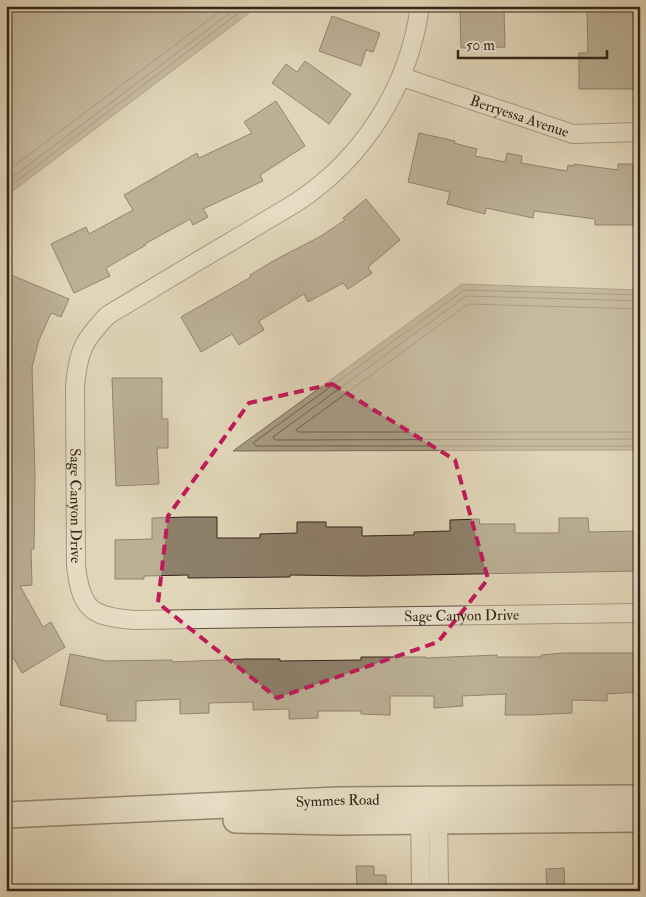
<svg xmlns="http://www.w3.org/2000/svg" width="646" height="897" font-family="'IM FELL Double Pica',serif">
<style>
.water{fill:#a69982;stroke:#796a58}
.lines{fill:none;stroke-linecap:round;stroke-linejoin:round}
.shore{stroke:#6e5e4d;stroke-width:1}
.building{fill:#8e806b;stroke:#352318}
.street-casing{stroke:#605040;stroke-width:20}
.secondary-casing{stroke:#352318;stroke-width:28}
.street{stroke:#ebe4d1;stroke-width:18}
.secondary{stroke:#ebe4d1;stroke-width:25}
.marked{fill:none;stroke:#c2185b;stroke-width:4;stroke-dasharray:10 6;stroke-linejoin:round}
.labels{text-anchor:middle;stroke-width:4;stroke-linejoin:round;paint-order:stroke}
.street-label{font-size:15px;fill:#352318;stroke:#ebe4d1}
</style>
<rect width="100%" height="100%" fill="#e0d6b8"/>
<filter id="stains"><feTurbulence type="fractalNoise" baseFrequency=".004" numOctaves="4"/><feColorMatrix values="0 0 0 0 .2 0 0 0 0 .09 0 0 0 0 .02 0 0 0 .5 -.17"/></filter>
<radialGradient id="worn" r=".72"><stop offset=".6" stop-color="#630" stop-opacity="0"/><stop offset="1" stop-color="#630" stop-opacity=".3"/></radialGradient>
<g class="water">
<path d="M6,6H253V10L6,196Z"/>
<path d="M462,284L640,290V450L233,451Z"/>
</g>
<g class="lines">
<g class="shore">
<path d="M6,172L227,6"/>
<path d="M6,182L239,6"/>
<path d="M6,189L248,6"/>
<path d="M640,295L464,290L253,443L256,446H640"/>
<path d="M640,301L466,296L273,437L275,440L640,439"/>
<path d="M640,309L468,304L296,430L298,432H640"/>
</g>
</g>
<g class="building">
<path d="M640,7V89H579V53H588L587,8Z"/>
<path d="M504,8L505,47L461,48L460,9Z"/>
<path d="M332,16L380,33L373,52L366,50L361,66L319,51Z"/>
<path d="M305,61L351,94L329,124L272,83L286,64L297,72Z"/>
<path d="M276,101L305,146L260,175L263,181L203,209L208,217L193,225L190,219L145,244L146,245L106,268L110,276L74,293L51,244L86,227L89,234L133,210L124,195L197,153L199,158L252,133L244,122Z"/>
<path d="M419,133L455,141L454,143L477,149L475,156L505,162L507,153L522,156L521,163L567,171L568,165L574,166V164L618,170V164H633V225H595V219L534,211L533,218L486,208L485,214L447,204L450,192L408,182Z"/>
<path d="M366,199L400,240L368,267L372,273L348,289L343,283L308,302L304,294L259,321L264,330L239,345L232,334L201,352L181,317L251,277L250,275L275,260L321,236L345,220L343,218Z"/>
<path d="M11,275L69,299L61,317L51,313L39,340L32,367L35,477L34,549H31L32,585L20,586L43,627L51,622L65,647L22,673L6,645V287Z"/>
<path d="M112,378H162V419H168V448H157L159,484L116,486Z"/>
<path d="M188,517H217V538H260V534L297,533V522H326V527H362V536L414,535V532L450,531V520L479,519L480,524H515V533H559V518H588L589,532L640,531V571L362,576L290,575V577L188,578V575L144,576V579H115V540L152,539V518Z"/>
<path d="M564,653H640V692L607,694V701L572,700V713L532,715H505L506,694L462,696L463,706L434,708V696H390V715L361,714V711H318V718L289,719V709L253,710V702L209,703V713L180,714V699L136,701V721H107V715L60,705L70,654L106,661L172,660V662L245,659H280V661L361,660V657H426V658L497,655V657H541V655Z"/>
<path d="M356,866H374V875H386V891H357Z"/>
<path d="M564,868L565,891H547L546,869Z"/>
</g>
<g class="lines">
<g class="street-casing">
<g id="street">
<path id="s1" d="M420,6C409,86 365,157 297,202C276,215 253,228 232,241C191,265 150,290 108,315C83,341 78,351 75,387L76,566C81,609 91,617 134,620L640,613"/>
<path id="s2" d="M402,77L573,134L640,132"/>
<path d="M420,810L421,891"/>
<path d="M438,811L439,891"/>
</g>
</g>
<g class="secondary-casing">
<g id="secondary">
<path id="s3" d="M6,815L338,800L640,798"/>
<path d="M236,820L339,822L640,819"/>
</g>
</g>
<use href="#street" class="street"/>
<use href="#secondary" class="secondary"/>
</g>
<path d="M0 0H646V897H0ZM332,384L455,460L488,579L438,642L277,698L158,603L168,516L249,403Z" fill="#e0d6b8" fill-opacity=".55" fill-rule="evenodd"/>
<path class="marked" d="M332,384L455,460L488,579L438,642L277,698L158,603L168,516L249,403Z"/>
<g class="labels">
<g class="street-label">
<text dy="5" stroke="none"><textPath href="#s2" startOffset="124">Berryessa Avenue</textPath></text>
<text dy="5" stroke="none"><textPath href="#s1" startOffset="659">Sage Canyon Drive</textPath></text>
<text dy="5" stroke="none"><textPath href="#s1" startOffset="1138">Sage Canyon Drive</textPath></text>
<text dy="5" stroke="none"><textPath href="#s3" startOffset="332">Symmes Road</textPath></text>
</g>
</g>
<rect width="646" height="897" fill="none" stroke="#e0d6b8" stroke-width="25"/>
<rect x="8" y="8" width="631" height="882" fill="none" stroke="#352318" stroke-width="2.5"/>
<rect x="12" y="12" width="621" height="872" fill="none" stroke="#352318"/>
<path d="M458 50v8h149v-8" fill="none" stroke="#352318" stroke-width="2.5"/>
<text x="466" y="50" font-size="15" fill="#352318" stroke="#ebe4d1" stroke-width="4" paint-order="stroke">50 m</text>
<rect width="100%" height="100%" filter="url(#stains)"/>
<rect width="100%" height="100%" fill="url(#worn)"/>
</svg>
